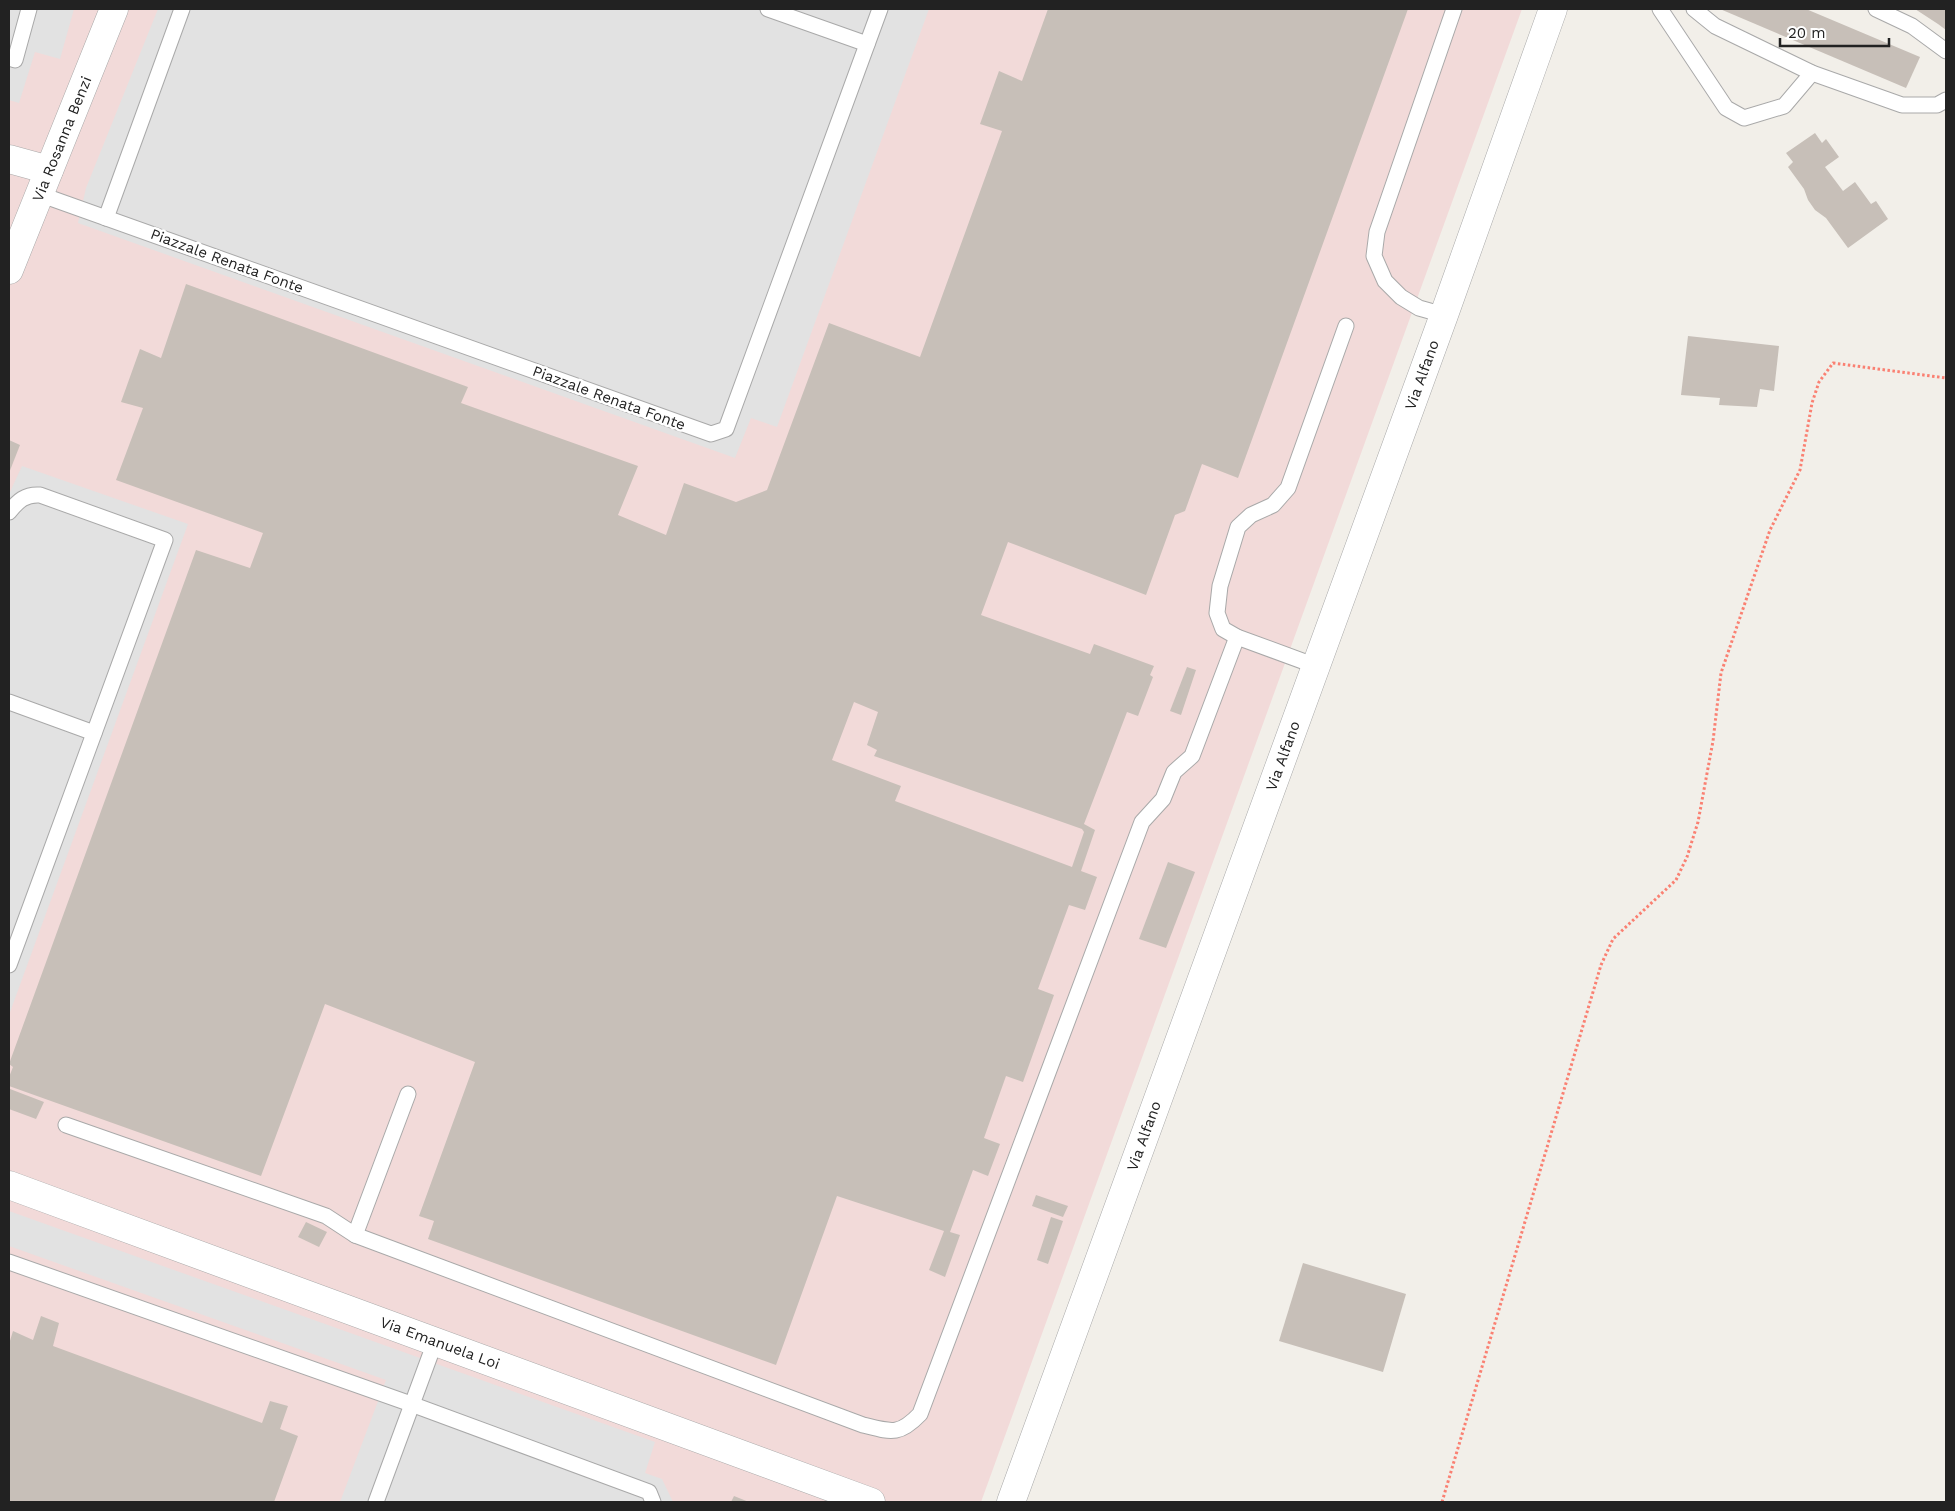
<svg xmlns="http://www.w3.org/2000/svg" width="1955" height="1511" font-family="'Work Sans',sans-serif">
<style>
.commercial{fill:#f2dad9}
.parking{fill:#e2e2e2}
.building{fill:#c7bfb8;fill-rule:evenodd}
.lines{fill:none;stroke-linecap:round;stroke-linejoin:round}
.lane-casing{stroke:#a9a9a9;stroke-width:17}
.street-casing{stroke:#a9a9a9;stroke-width:29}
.path{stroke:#fa8072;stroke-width:3;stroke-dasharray:2.5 2.5;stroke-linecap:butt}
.lane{stroke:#fff;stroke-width:15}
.street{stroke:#fff;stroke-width:28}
.labels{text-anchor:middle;stroke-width:5;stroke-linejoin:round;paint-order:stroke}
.street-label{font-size:15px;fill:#222;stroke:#fff}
</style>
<rect width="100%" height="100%" fill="#f2efe9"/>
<path class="commercial" d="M9,9H1522L981,1502H9Z"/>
<g class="parking">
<path d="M9,9H74L60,59L35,52L19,103L9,100Z"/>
<path d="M158,9H929L777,427L751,418L735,458L78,223L86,188Z"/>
<path d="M22,466L188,524L9,1015V494Z"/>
<path d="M9,1211L655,1442L645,1473L662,1479L673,1502H340L386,1380L9,1246Z"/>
</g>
<g class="building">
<path d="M1048,9H1408L1238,478L1202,464L1185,511L1175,515L1146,595L1008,542L981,615L1090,654L1094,644L1154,666L1150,675L1153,677L1138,716L1127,712L1084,824L1095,830L1081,871L1097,877L1085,910L1069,905L1038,989L1054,995L1023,1082L1006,1076L984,1138L1000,1144L988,1176L973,1170L950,1232L960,1235L945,1277L929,1270L944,1231L837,1196L776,1365L428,1239L434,1221L419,1216L475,1062L325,1004L261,1176L9,1086V1077L13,1067L9,1064L196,550L250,568L263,533L116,480L143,408L121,402L140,349L161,358L186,284L468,387L461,403L638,466L618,515L666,535L684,483L736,502L767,490L829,323L920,357L1002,131L980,124L999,71L1022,81ZM854,702L878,712L867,745L877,750L874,756L1082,829L1084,832L1072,867L895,801L901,786L832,760Z"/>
<path d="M1720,9H1806L1920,57L1906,88Z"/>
<path d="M1915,9H1946V30L1938,24Z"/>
<path d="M1815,133L1822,143L1826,139L1839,157L1825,167L1843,191L1855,182L1871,204L1876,201L1888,219L1848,248L1826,218L1815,210L1808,200L1804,189L1788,167L1793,162L1786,153Z"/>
<path d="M1688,336L1779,346L1774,391L1760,389L1757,407L1719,405L1720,398L1681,395Z"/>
<path d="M9,440L20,445L9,473Z"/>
<path d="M1187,667L1196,670L1181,715L1170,711Z"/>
<path d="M1168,862L1195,872L1166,948L1139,939Z"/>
<path d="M10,1089L44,1102L36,1119L9,1109Z"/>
<path d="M1036,1195L1068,1206L1063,1217L1032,1206Z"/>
<path d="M1051,1217L1063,1221L1048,1264L1037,1260Z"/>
<path d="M306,1222L327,1232L319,1247L298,1237Z"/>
<path d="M1303,1263L1406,1294L1383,1372L1279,1341Z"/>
<path d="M41,1316L59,1323L53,1346L262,1423L270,1401L288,1406L280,1429L298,1436L274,1502H9V1344L13,1331L33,1340Z"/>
<path d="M734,1496L749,1502H731Z"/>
</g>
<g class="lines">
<g class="lane-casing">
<g id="lane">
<path d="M768,9L867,44"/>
<path d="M1660,9L1726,108L1744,118L1784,106L1812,73"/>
<path d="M1694,9L1715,26L1812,73L1902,105H1937L1946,100"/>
<path d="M1876,9L1912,26L1946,51"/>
<path d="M9,58L15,60L29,9"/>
<path d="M39,194L711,434L726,429L880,9"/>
<path d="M106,218L182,9"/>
<path d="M1444,315L1419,308L1401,297L1385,281L1374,256L1377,232L1454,9"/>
<path d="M9,512C18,501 25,494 40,495L165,540L9,965"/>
<path d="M1316,666L1237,637L1223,629L1217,613L1220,586L1238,527L1251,515L1273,505L1288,488L1346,326"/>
<path d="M9,702L94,733"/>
<path d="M66,1125L326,1216L355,1235L863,1425C891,1432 899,1436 920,1414L1142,822L1163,799L1174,772L1192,756L1237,637"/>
<path d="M355,1235L408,1094"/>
<path d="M9,1262L411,1404L649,1492L653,1502"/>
<path d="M376,1502L435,1342"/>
</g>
</g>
<g class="street-casing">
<g id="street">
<path d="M9,159L49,170"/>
<path d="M9,270L114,9"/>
<path d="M9,1185L871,1502"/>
<path d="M1011,1502L1444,315L1553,9"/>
</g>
</g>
<path class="path" d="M1442,1502L1601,965L1613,939L1676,880L1687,857L1698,822L1713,741L1721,673L1770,530L1800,470L1812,403L1819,382L1833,363L1946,378"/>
<use href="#lane" class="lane"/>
<use href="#street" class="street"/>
</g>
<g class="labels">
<g class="street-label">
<text transform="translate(62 139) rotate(-68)" y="5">Via Rosanna Benzi</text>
<text transform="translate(227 261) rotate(20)" y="5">Piazzale Renata Fonte</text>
<text transform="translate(1422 375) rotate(-70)" y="5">Via Alfano</text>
<text transform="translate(609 398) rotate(20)" y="5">Piazzale Renata Fonte</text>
<text transform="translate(1283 756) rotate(-70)" y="5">Via Alfano</text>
<text transform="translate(1144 1136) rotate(-70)" y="5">Via Alfano</text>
<text transform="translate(440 1343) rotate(20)" y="5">Via Emanuela Loi</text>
</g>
</g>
<rect width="1955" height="1511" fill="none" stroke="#222222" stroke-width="20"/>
<path d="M1780 38v8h109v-8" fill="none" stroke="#222222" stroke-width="2.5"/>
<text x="1788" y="38" font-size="15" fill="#222222" stroke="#ffffff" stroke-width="4" paint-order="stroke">20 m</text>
</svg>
